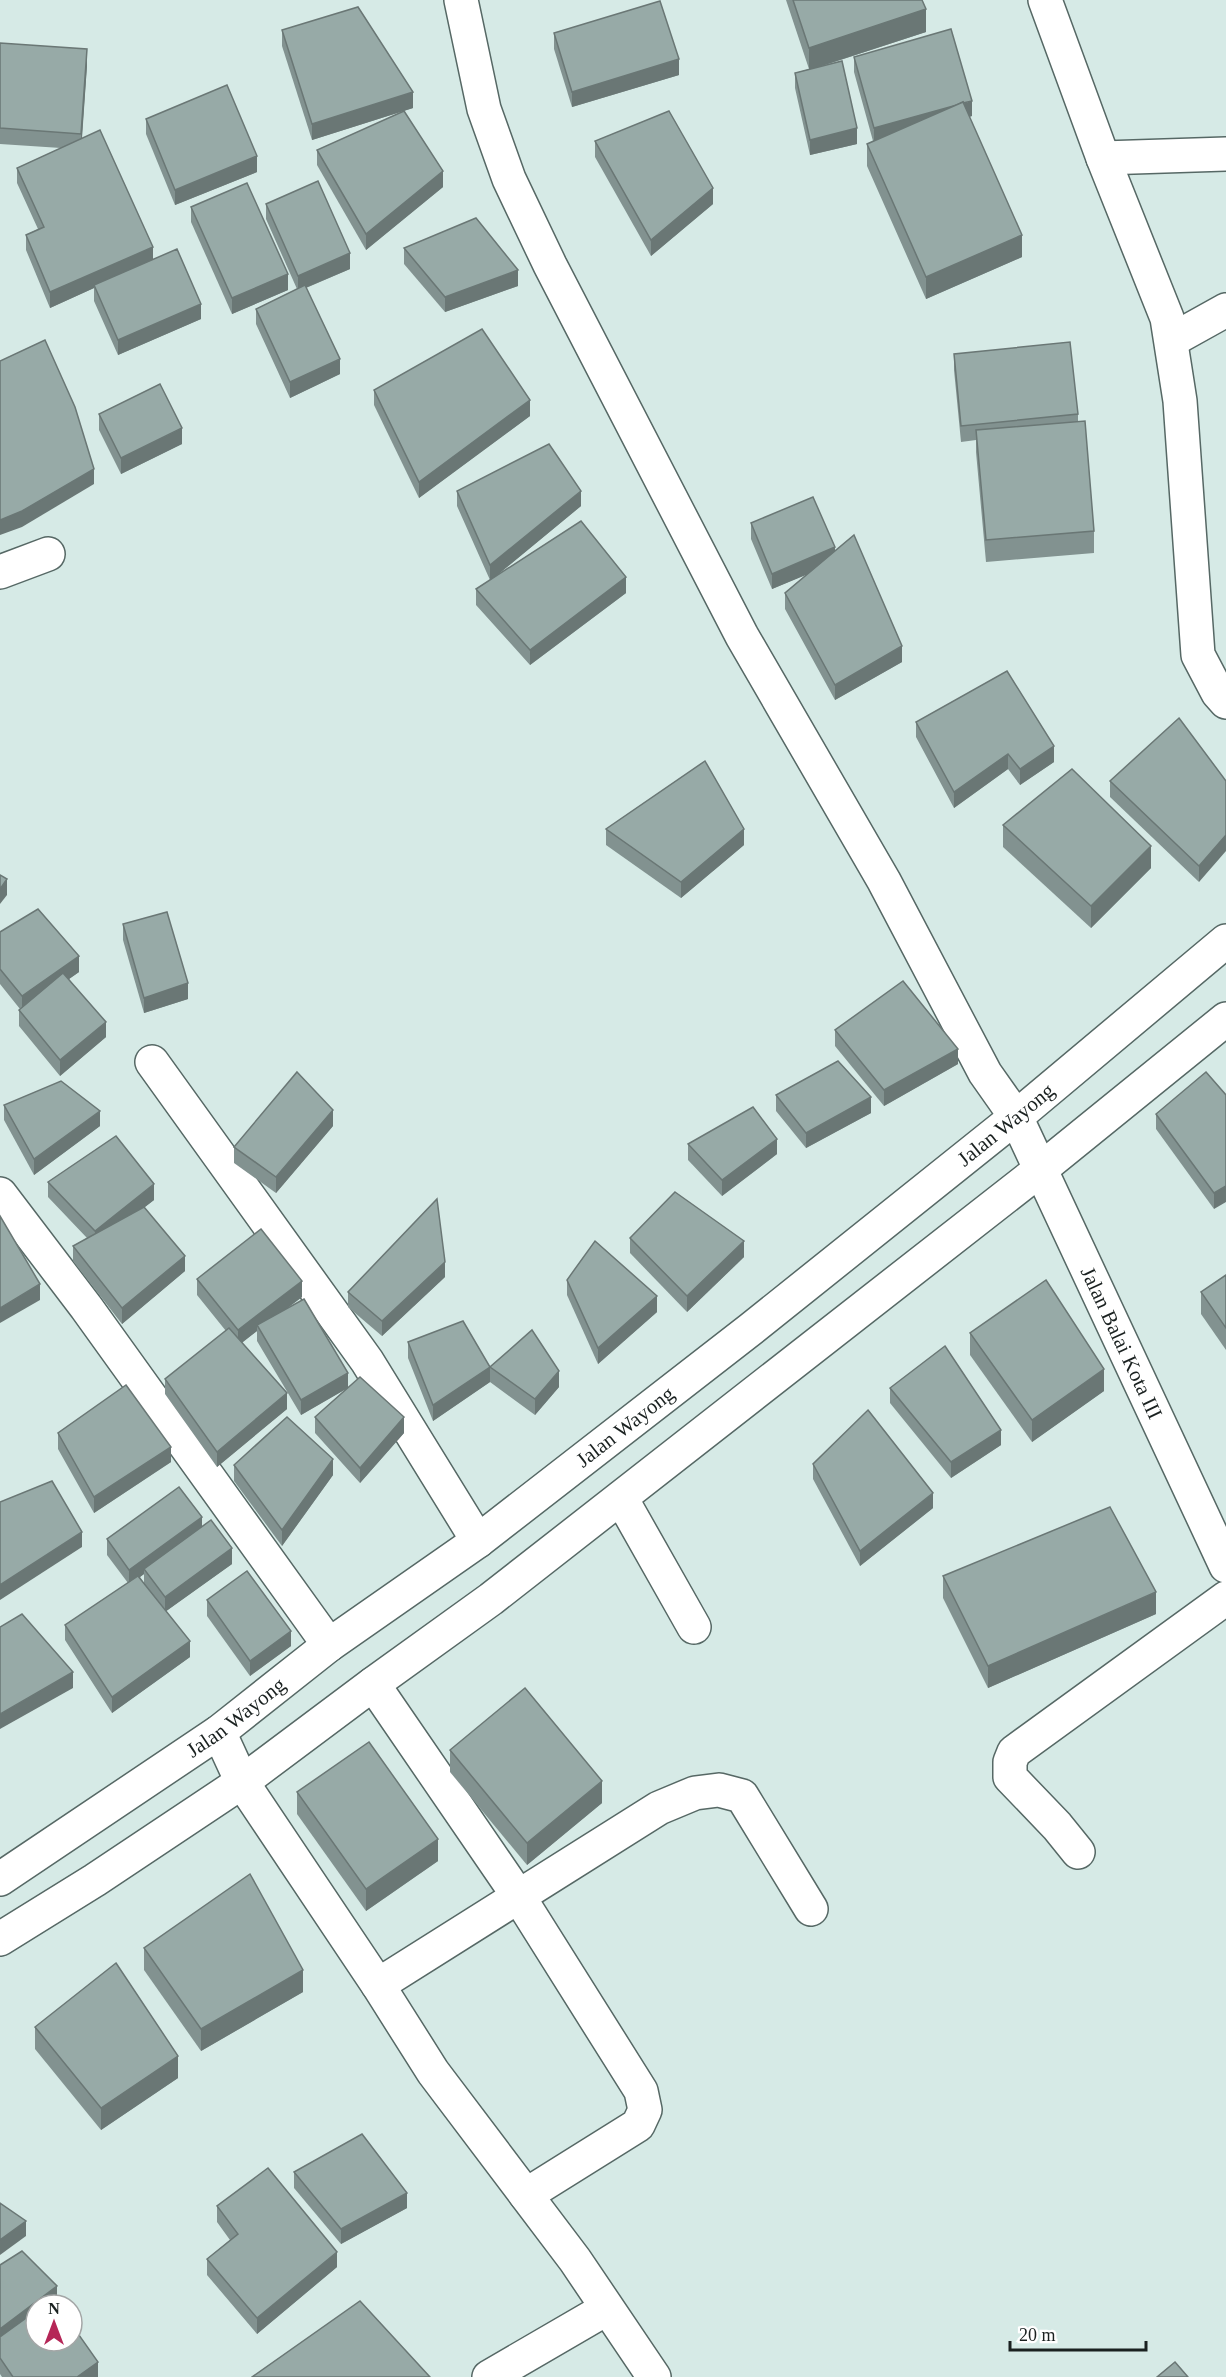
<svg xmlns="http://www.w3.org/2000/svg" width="1226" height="2377" font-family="'Times New Roman',serif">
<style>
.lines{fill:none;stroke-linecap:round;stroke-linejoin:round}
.minor-casing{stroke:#566865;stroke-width:36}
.minor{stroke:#fff;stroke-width:33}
.wall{fill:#829290;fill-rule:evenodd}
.shaded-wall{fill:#6a7775}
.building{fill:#97aaa7;stroke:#6a7775;stroke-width:1.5}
.labels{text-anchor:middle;stroke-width:6;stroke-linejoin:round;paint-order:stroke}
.street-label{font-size:21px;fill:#1a2120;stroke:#fff}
</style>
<rect width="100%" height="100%" fill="#d6eae6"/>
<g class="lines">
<g class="minor-casing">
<g id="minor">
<path id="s1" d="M461,0L484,109L509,179L550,265L742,636L884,881L985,1073L1016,1117L1226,1566"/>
<path d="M1045,0L1103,158L1167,318L1180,401L1198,655L1218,693L1226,702"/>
<path d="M1103,158L1226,154"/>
<path d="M1172,340L1226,310"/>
<path d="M0,572L48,554"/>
<path d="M152,1062L367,1361L478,1541"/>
<path d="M0,1194L86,1307L329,1645"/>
<path d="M621,1498L694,1627"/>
<path d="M373,1684L519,1897L641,2091L645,2110L638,2125L526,2195"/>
<path d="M219,1732L242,1782L378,1985L433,2072L575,2260L654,2377"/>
<path d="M1078,1852L1057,1826L1010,1777V1762L1014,1752L1226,1598"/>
<path id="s2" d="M0,1879L219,1732L329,1645L478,1541L751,1329L1016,1117L1226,941"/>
<path d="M0,1939L95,1880L242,1782L373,1684L491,1599L1041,1169L1226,1019"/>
<path d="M378,1985L659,1808L695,1793L719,1790L742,1796L811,1909"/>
<path d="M489,2377L606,2309"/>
</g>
</g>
<use href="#minor" class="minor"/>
</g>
<g class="wall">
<path d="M786,0H922L926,32L819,67L857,144L810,155L795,88V73L809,69Z"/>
<path d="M282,30L413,108L312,140L282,46Z"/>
<path d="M554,33L679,75L572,107L554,49Z"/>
<path d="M0,43L87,65L82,139L153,260L201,319L118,355L94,301V288L50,308L26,250V235L38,229L17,183V168L61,148L0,144Z"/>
<path d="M854,57L972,116L969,117L1022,257L926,299L867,166V144L873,141L854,72Z"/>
<path d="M146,119L257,172L175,205L146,134Z"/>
<path d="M595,141L713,204L651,256L595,157Z"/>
<path d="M317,150L443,187L366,250L317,165Z"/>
<path d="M266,204L350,269L306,288L340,374L290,398L256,324V309L297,289L266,219Z"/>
<path d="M191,207L288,290L232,314L191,222Z"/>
<path d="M404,248L518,286L445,312L404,264Z"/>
<path d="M954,354L1078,414V421L1094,531V553L986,562L976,452V440L961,442L954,370Z"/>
<path d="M374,390L530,416L419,498L374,405Z"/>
<path d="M99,414L182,444L121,474L99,430Z"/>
<path d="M457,491L581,506L495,577L626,593L530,665L476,605V589L490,580L457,506Z"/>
<path d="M751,523L835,551L902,662L835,700L785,609V593L807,574L772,589L751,539Z"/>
<path d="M916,722L1054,762L1020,785L1008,769L954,808L916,737Z"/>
<path d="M1110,781H1226L1199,882L1110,797Z"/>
<path d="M1003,825L1151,868L1091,928L1003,847Z"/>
<path d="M606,829L744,845L681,898L606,845Z"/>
<path d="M123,924L188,999L144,1013L123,940Z"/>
<path d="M0,932L79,972L69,979L106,1037L60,1076L19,1026V1010L20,1009L0,984Z"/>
<path d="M835,1030L958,1064L884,1106L835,1046Z"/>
<path d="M776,1095L871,1113L806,1148L776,1111Z"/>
<path d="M1226,1095L1214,1209L1156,1129V1114Z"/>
<path d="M4,1105L100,1126L34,1175L4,1120Z"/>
<path d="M333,1126L276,1193L234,1163V1147Z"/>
<path d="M688,1144L777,1154L722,1196L688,1160Z"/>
<path d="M48,1182L154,1200L142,1209L185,1271L122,1324L73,1261V1246L87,1238L48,1197Z"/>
<path d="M630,1238L744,1257L687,1312L630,1253Z"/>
<path d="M1226,1275V1350L1201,1314V1292Z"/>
<path d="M445,1277L382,1336L348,1307V1292Z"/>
<path d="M197,1279L302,1297L286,1309L348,1388L404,1433L360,1483L315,1433V1417L347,1388L301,1415L257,1341V1331L242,1342L287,1409L217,1467L165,1394V1379L226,1331L197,1295Z"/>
<path d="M567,1280L657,1312L598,1364L567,1295Z"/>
<path d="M970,1333L1104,1391L1032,1442L970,1355Z"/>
<path d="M408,1342L490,1367L559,1387L535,1415L490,1382L433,1421L408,1358Z"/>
<path d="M890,1388L1001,1445L951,1478L890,1403Z"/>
<path d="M58,1433L171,1462L94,1513L58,1449Z"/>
<path d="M813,1464L933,1508L860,1566L813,1479Z"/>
<path d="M234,1465L333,1475L282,1546L234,1481Z"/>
<path d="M202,1527L232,1564L166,1611L190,1657L112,1713L65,1640V1625L128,1583L107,1555V1539ZM144,1574V1583L140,1577Z"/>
<path d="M943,1576L1156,1614L988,1688L943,1598Z"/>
<path d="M207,1600L291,1646L250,1676L207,1616Z"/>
<path d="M450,1750L602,1803L527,1865L450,1772Z"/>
<path d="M297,1792L438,1861L366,1911L297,1814Z"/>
<path d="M144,1948L303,1992L201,2051L144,1970Z"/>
<path d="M35,2027L178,2078L101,2130L35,2049Z"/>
<path d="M294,2172L407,2208L341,2244L294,2188Z"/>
<path d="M217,2206L337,2267L257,2334L207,2275V2259L230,2240L217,2222Z"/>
<path d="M0,2265L57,2301L55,2302L98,2377H2L0,2374Z"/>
</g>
<g class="shaded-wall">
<path d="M926,9V32L809,70V48Z"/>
<path d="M87,49V65L81,149V134Z"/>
<path d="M679,59V75L572,107V92Z"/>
<path d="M413,92V108L312,140V124Z"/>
<path d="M972,101V116L874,143V128Z"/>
<path d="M857,128V144L810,155V140Z"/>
<path d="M257,156V172L175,205V190Z"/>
<path d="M443,171V187L366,250V234Z"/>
<path d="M713,188V204L651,256V240Z"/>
<path d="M1022,235V257L926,299V277Z"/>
<path d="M153,247V262L94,285V288L50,308V292Z"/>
<path d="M350,253V269L298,291V276Z"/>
<path d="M518,270V286L445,312V297Z"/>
<path d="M288,274V290L232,314V298Z"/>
<path d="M201,304V319L118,355V340Z"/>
<path d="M340,359V374L290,398V382Z"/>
<path d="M530,400V416L419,498V482Z"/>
<path d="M182,428V444L121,474V458Z"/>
<path d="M94,469V484L22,527L0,535V520Z"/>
<path d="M581,491V506L490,581V565Z"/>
<path d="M835,547V563L772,589V574Z"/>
<path d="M626,577V593L530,665V650Z"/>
<path d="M902,646V662L835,700V685Z"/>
<path d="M1054,746V762L1020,785V769Z"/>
<path d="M1008,754V769L954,808V792Z"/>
<path d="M744,829V845L681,898V882Z"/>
<path d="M1226,835V851L1199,882V866Z"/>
<path d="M1151,846V868L1091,928V906Z"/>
<path d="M7,879V895L0,904V889Z"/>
<path d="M79,956V972L22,1012V996Z"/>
<path d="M188,983V999L144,1013V998Z"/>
<path d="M106,1022V1037L60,1076V1060Z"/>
<path d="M958,1049V1064L884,1106V1090Z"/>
<path d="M871,1097V1113L806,1148V1133Z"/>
<path d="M333,1110V1126L276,1193V1177Z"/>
<path d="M100,1111V1126L34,1175V1159Z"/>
<path d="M777,1139V1154L722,1196V1180Z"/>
<path d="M154,1184V1200L95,1246V1231Z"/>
<path d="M1226,1186V1202L1214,1209V1193Z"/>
<path d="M744,1241V1257L687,1312V1296Z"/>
<path d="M185,1256V1271L122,1324V1308Z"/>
<path d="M445,1262V1277L382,1336V1321Z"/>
<path d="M302,1281V1297L260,1329L257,1325V1331L238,1346V1330Z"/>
<path d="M40,1284V1300L0,1323V1308Z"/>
<path d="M657,1296V1312L598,1364V1348Z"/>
<path d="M490,1367V1382L433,1421V1405Z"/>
<path d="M1104,1369V1391L1032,1442V1420Z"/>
<path d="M559,1371V1387L535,1415V1399Z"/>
<path d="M348,1373V1388L301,1415V1400Z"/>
<path d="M287,1393V1409L217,1467V1452Z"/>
<path d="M404,1417V1433L360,1483V1468Z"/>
<path d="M1001,1430V1445L951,1478V1462Z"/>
<path d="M171,1447V1462L94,1513V1497Z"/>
<path d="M333,1459V1475L282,1546V1530Z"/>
<path d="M933,1493V1508L860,1566V1551Z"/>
<path d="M202,1517V1533L144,1569V1574L129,1585V1570Z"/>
<path d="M82,1532V1547L0,1600V1585Z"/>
<path d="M232,1548V1564L165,1612V1597Z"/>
<path d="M1156,1592V1614L988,1688V1666Z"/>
<path d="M291,1631V1646L250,1676V1661Z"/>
<path d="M190,1641V1657L112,1713V1697Z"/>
<path d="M73,1672V1688L0,1729V1714Z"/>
<path d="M602,1781V1803L527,1865V1843Z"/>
<path d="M438,1839V1861L366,1911V1889Z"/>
<path d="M303,1970V1992L201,2051V2029Z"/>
<path d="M178,2056V2078L101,2130V2108Z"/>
<path d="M407,2193V2208L341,2244V2229Z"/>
<path d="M26,2221V2236L0,2255V2240Z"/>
<path d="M337,2252V2267L257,2334V2318Z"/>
<path d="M57,2286V2301L51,2305H36V2317L0,2344V2329Z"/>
<path d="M98,2362V2377H77Z"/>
</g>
<g class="building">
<path d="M793,0H922L926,9L809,48Z"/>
<path d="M660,1L679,59L572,92L554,33Z"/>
<path d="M358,7L413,92L312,124L282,30Z"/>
<path d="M951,29L972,101L963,103V102L957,105L874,128L854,57Z"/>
<path d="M0,43L87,49L81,134L0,128Z"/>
<path d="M842,61L857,128L810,140L795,73Z"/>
<path d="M227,85L257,156L175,190L146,119Z"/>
<path d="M963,102L1022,235L926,277L867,144Z"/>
<path d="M404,111L443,171L366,234L317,150Z"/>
<path d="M669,111L713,188L651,240L595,141Z"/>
<path d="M100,130L153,247L50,292L26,235L44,227L17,168Z"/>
<path d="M318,181L350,253L298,276L266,204Z"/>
<path d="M247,183L288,274L232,298L191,207Z"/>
<path d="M476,218L518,270L445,297L404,248Z"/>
<path d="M177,249L201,304L118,340L94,285Z"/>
<path d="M305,285L340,359L290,382L256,309Z"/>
<path d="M482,329L530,400L419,482L374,390Z"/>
<path d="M45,340L75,407L94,469L22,511L0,520V361Z"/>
<path d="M1070,342L1078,414L961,426L954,354Z"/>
<path d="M160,384L182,428L121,458L99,414Z"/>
<path d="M1085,421L1094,531L986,540L976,430Z"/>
<path d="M549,444L581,491L490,565L457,491Z"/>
<path d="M813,497L835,547L772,574L751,523Z"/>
<path d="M581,521L626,577L530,650L476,589Z"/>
<path d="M854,535L902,646L835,685L785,593Z"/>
<path d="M1007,671L1054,746L1020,769L1008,754L954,792L916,722Z"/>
<path d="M1179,718L1226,781V835L1199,866L1110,781Z"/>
<path d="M705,761L744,829L681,882L606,829Z"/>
<path d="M1072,769L1151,846L1091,906L1003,825Z"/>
<path d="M0,875L7,879L0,889Z"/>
<path d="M38,909L79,956L22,996L0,969V932Z"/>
<path d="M167,912L188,983L144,998L123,924Z"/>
<path d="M63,973L106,1022L60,1060L19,1010Z"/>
<path d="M903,981L958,1049L884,1090L835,1030Z"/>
<path d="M838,1061L871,1097L806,1133L776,1095Z"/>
<path d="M297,1072L333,1110L276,1177L234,1147Z"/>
<path d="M1206,1072L1226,1095V1186L1214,1193L1156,1114Z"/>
<path d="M61,1081L100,1111L34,1159L4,1105Z"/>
<path d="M753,1107L777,1139L722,1180L688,1144Z"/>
<path d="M116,1136L154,1184L95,1231L48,1182Z"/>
<path d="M675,1192L744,1241L687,1296L630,1238Z"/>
<path d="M437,1199L445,1262L382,1321L348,1292Z"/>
<path d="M144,1207L185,1256L122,1308L73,1246Z"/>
<path d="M0,1216L40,1284L0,1308Z"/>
<path d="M261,1229L302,1281L238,1330L197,1279Z"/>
<path d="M595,1241L657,1296L598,1348L567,1280Z"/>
<path d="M1226,1275V1328L1201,1292Z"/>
<path d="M1046,1280L1104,1369L1032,1420L970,1333Z"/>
<path d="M304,1299L348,1373L301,1400L257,1325Z"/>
<path d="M463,1321L490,1367L433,1405L408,1342Z"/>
<path d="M229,1328L287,1393L217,1452L165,1379Z"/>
<path d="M532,1330L559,1371L535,1399L490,1367Z"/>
<path d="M945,1346L1001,1430L951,1462L890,1388Z"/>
<path d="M360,1377L404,1417L360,1468L315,1417Z"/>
<path d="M126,1385L171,1447L94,1497L58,1433Z"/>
<path d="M868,1410L933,1493L860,1551L813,1464Z"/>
<path d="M287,1417L333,1459L282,1530L234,1465Z"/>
<path d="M52,1481L82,1532L0,1585V1502Z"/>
<path d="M179,1487L202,1517L129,1570L107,1539Z"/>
<path d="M1110,1507L1156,1592L988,1666L943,1576Z"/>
<path d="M211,1520L232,1548L165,1597L144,1569Z"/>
<path d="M247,1571L291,1631L250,1661L207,1600Z"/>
<path d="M138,1576L190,1641L112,1697L65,1625Z"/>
<path d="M22,1614L73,1672L0,1714V1627Z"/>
<path d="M525,1688L602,1781L527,1843L450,1750Z"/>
<path d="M369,1742L438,1839L366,1889L297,1792Z"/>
<path d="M250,1874L303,1970L201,2029L144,1948Z"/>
<path d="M116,1963L178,2056L101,2108L35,2027Z"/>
<path d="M362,2134L407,2193L341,2229L294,2172Z"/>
<path d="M268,2168L337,2252L257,2318L207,2259L238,2234L217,2206Z"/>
<path d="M0,2203L26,2221L0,2240Z"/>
<path d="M22,2251L57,2286L0,2329V2265Z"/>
<path d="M54,2299L58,2305H45Z"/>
<path d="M360,2301L430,2377H252Z"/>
<path d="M36,2311V2341H72V2325L98,2362L77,2377H13L0,2358V2337Z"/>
<path d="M1175,2362L1188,2377H1157Z"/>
</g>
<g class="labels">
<g class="street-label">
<text dy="7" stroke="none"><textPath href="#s2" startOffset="1258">Jalan Wayong</textPath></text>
<text dy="7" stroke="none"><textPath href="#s1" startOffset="1502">Jalan Balai Kota III</textPath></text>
<text dy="7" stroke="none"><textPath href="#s2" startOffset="772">Jalan Wayong</textPath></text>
<text dy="7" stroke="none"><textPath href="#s2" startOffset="286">Jalan Wayong</textPath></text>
</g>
</g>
<g transform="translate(54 2323)"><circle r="28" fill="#ffffff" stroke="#a3a6a6" stroke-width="1.5"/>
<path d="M0-4.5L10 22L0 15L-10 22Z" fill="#b52657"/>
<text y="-9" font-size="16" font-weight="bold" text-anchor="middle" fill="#1a2120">N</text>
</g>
<path d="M1010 2341v9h136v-9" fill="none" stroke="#1a2120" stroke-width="3"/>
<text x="1019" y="2341" font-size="18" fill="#1a2120" stroke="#ffffff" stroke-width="4.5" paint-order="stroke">20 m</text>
</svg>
